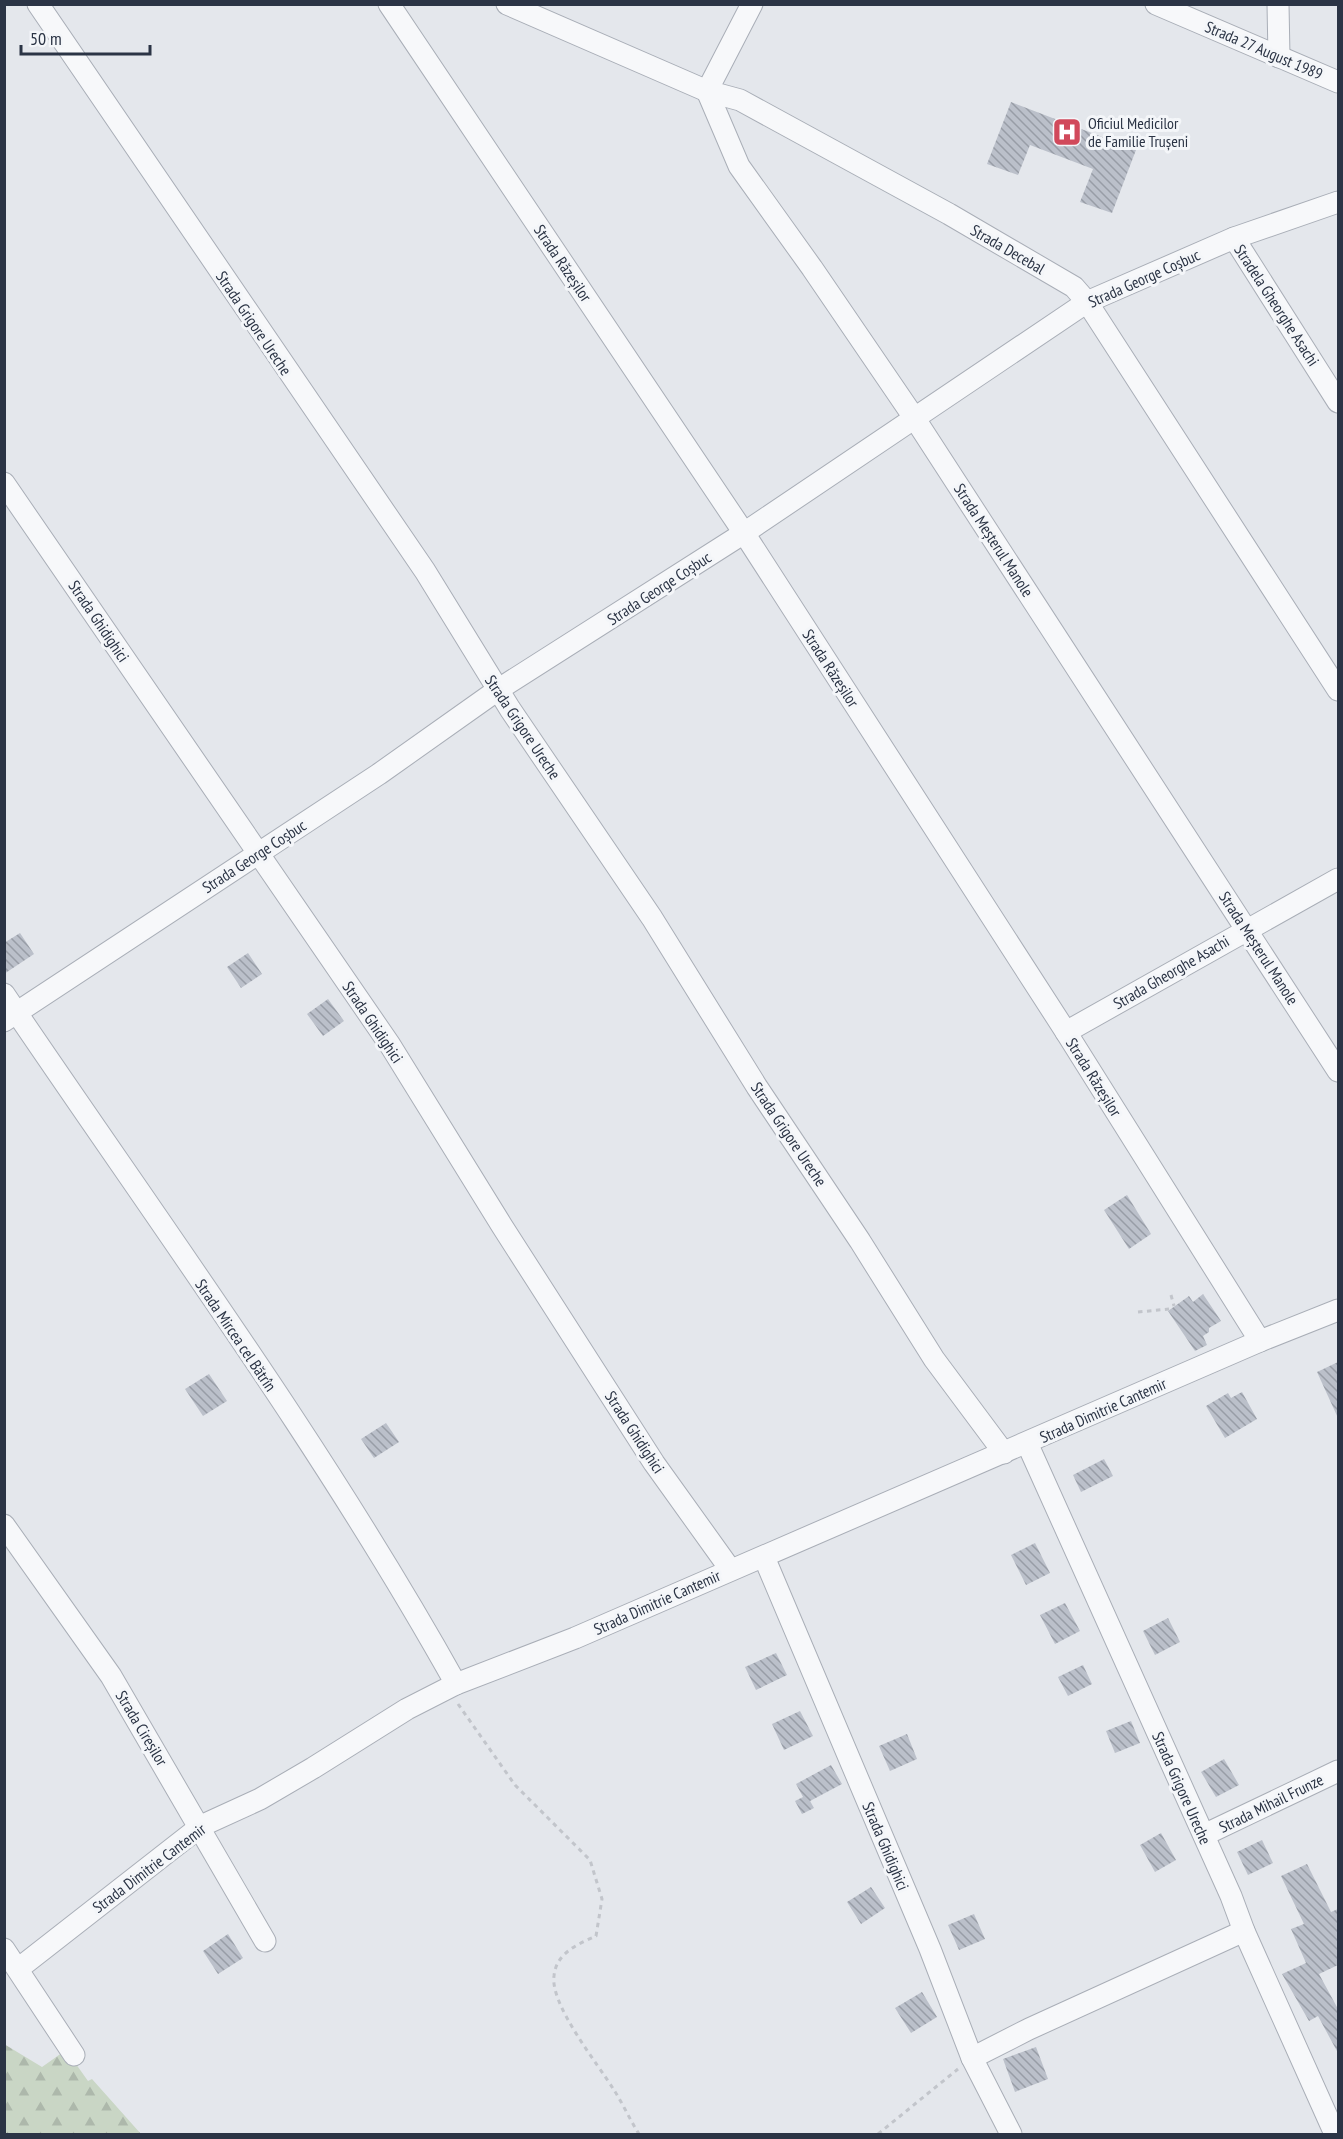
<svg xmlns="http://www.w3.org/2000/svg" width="1343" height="2139" font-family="'PT Sans Narrow',sans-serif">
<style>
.forest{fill:url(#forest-firs)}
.building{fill:url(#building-back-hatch)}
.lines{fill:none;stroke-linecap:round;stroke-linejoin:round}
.minor-casing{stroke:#a9aeb7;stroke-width:23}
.path{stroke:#c2c5cb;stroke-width:3;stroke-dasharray:4.5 4.5;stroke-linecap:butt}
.minor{stroke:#f7f8fa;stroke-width:21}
.labels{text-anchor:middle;stroke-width:6;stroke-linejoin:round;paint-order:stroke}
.street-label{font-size:16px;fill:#2b3445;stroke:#f4f6f9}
.poi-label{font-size:16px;fill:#2b3445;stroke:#f4f6f9;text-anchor:start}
</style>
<defs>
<pattern id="forest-firs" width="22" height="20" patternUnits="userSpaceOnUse" patternTransform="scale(1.5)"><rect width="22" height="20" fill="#c9d6c5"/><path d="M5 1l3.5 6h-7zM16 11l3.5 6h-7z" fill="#adb8ab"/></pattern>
<pattern id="building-back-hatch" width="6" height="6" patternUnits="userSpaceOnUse" patternTransform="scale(1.5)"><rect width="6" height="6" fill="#bbc0ca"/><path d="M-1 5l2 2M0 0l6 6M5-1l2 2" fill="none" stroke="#989da6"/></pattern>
</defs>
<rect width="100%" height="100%" fill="#e4e7ec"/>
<path class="forest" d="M4,2044L42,2067L66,2050L88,2081L92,2079L141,2134H5Z"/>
<g class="building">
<path d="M1011,102L1136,150L1112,213L1080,202L1093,169L1030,145L1018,175L987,164Z"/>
<path d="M20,933L34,954L4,974V943Z"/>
<path d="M248,953L262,974L241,988L227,967Z"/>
<path d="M328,999L344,1021L323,1036L307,1014Z"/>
<path d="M1127,1195L1151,1234L1129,1249L1104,1210Z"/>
<path d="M1203,1294L1221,1321L1209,1328V1332L1203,1336L1207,1345L1195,1351L1168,1311L1189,1296L1193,1302Z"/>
<path d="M1338,1362V1418L1317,1372Z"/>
<path d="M209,1374L227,1401L203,1416L185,1389Z"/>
<path d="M1242,1392L1257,1419L1225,1438L1206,1406L1228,1393L1231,1398Z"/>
<path d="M386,1423L399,1442L374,1458L361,1439Z"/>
<path d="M1104,1459L1113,1476L1081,1492L1073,1475Z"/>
<path d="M1035,1543L1050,1573L1026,1585L1011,1555Z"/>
<path d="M1065,1603L1080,1631L1055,1644L1040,1615Z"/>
<path d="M1168,1618L1180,1642L1155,1655L1143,1631Z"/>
<path d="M776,1653L787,1675L756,1690L745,1667Z"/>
<path d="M1083,1665L1092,1684L1068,1696L1058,1677Z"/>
<path d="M800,1711L813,1736L784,1750L772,1724Z"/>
<path d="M1131,1721L1140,1743L1115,1753L1106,1731Z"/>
<path d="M907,1734L917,1759L890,1771L879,1746Z"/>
<path d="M1224,1759L1239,1785L1216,1797L1201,1772Z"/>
<path d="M831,1765L842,1784L810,1801L814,1808L802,1814L795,1801L803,1797L796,1784Z"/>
<path d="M1161,1833L1176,1860L1155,1872L1140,1845Z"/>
<path d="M1262,1840L1273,1863L1248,1875L1237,1852Z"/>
<path d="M1307,1864L1331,1912L1338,1909V1965L1319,1974L1338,2009V2053L1318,2016L1309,2021L1282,1974L1306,1963L1291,1929L1304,1924L1281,1876Z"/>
<path d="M871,1887L885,1908L861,1924L847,1902Z"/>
<path d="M974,1914L985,1939L959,1950L948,1925Z"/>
<path d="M228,1934L243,1958L218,1974L203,1951Z"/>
<path d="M922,1992L937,2017L911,2033L895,2008Z"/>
<path d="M1036,2047L1048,2079L1015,2092L1003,2059Z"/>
</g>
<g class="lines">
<g class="minor-casing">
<g id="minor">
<path d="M38,4L425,571L510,709L652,918L757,1087L860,1241L934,1359L1004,1453"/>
<path d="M389,4L744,533L1066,1032L1260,1341"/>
<path d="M507,4L707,91L740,100L949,214L1074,287L1087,302L1338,690"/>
<path d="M752,4L707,91L739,166L812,268L915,419L1338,1071"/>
<path d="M1156,4L1338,82"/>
<path d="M1278,4L1279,57"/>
<path d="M1234,238L1338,402"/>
<path d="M4,483L390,1045L502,1226L654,1463L730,1569"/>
<path d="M4,994C158,1222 322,1444 456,1684"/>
<path d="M4,1021L379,774L499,689L744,533L1087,302L1234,238L1338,202"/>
<path d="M1066,1032L1338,879"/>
<path d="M1027,1443L1231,1896L1244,1931L1335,2134"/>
<path d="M4,1525L111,1676L265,1941"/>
<path d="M764,1557L930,1949L972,2058L1011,2134"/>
<path d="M1204,1835L1338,1771"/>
<path d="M4,1949L74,2055"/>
<path d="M18,1969L201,1826L260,1799L313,1768L407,1709L456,1684L575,1638L1260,1341L1338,1310"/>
<path d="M972,2058L1029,2029L1244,1931"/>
</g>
</g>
<g class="path">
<path d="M1171,1295L1174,1306"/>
<path d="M1138,1312L1169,1309"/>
<path d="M458,1704L515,1785L590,1860L602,1899L596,1936C578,1944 556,1953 554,1976C550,2005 598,2064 614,2090C623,2104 630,2120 639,2134"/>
<path d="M878,2134L958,2069"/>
</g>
<use href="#minor" class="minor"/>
</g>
<defs>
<g id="hospital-square" transform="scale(1.5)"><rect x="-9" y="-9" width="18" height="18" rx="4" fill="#d1495b" stroke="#f4f6f9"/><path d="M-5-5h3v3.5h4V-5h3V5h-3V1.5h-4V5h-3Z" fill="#fff"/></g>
</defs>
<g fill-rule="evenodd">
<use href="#hospital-square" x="1067" y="132"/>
</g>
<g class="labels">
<g class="street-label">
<text transform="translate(1264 50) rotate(23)" y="6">Strada 27 August 1989</text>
<text transform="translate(1008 249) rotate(30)" y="6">Strada Decebal</text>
<text transform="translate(563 263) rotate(56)" y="6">Strada Răzeșilor</text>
<text transform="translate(1144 278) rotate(-24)" y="6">Strada George Coșbuc</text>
<text transform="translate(1277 305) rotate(57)" y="6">Stradela Gheorghe Asachi</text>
<text transform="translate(254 323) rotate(56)" y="6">Strada Grigore Ureche</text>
<text transform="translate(994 540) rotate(57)" y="6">Strada Meșterul Manole</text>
<text transform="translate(659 588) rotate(-33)" y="6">Strada George Coșbuc</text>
<text transform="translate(99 621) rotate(56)" y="6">Strada Ghidighici</text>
<text transform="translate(831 668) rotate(57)" y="6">Strada Răzeșilor</text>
<text transform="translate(523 727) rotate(56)" y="6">Strada Grigore Ureche</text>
<text transform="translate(254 856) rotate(-33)" y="6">Strada George Coșbuc</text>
<text transform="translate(1259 948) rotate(57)" y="6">Strada Meșterul Manole</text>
<text transform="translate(1171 972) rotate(-30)" y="6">Strada Gheorghe Asachi</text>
<text transform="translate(373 1022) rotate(56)" y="6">Strada Ghidighici</text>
<text transform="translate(1094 1077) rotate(58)" y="6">Strada Răzeșilor</text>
<text transform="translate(789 1134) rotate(56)" y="6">Strada Grigore Ureche</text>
<text transform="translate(236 1335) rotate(56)" y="6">Strada Mircea cel Bătrîn</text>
<text transform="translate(1103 1410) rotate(-24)" y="6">Strada Dimitrie Cantemir</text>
<text transform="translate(635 1432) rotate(57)" y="6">Strada Ghidighici</text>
<text transform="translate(657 1602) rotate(-24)" y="6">Strada Dimitrie Cantemir</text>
<text transform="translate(142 1728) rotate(59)" y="6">Strada Cireșilor</text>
<text transform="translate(1182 1788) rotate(66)" y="6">Strada Grigore Ureche</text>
<text transform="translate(1271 1803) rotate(-26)" y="6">Strada Mihail Frunze</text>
<text transform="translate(886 1846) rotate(67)" y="6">Strada Ghidighici</text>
<text transform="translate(149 1868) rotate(-37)" y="6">Strada Dimitrie Cantemir</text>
</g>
<g class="poi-label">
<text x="1088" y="129">Oficiul Medicilor<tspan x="1088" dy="18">de Familie Trușeni</tspan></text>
</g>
</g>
<rect width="1343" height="2139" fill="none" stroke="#2b3445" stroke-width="12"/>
<path d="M21 45v9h129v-9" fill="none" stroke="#2b3445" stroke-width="3"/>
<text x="30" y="45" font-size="18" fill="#2b3445" stroke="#f4f6f9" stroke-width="4.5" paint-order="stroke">50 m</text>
</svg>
